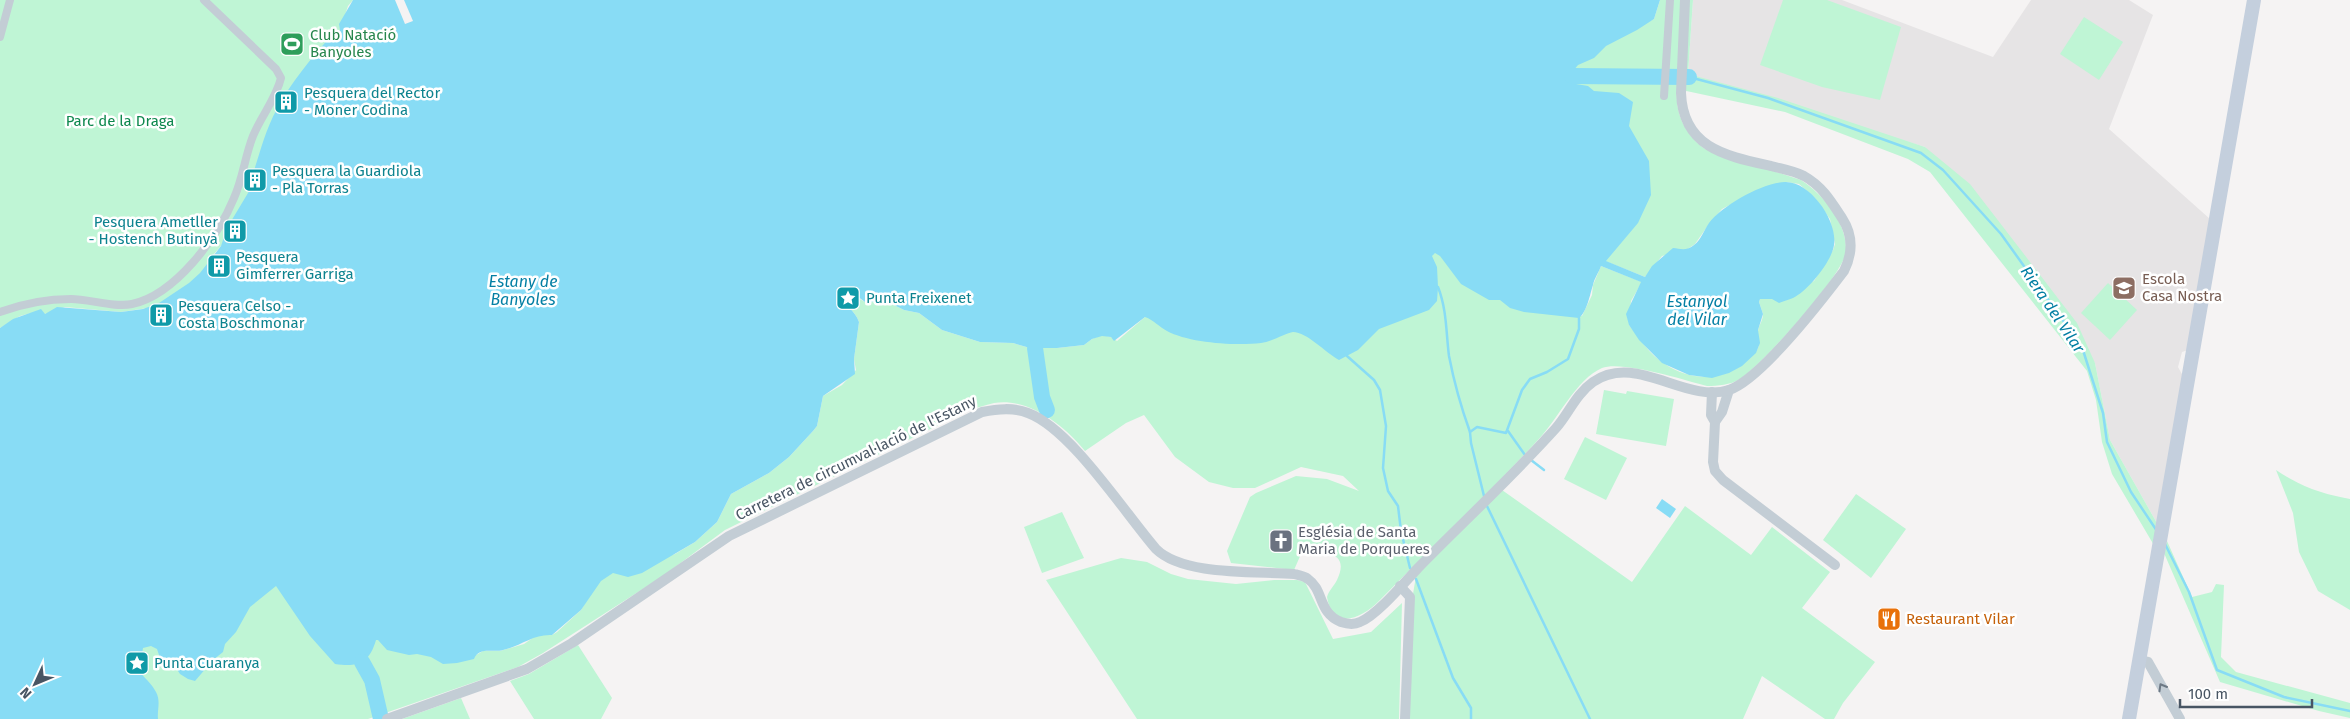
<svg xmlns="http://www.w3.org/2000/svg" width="2350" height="719" font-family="'Fira Sans',sans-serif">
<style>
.education{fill:#e6e4e5}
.green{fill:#bff5d5}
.water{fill:#88dcf5}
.pier{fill:#f5f3f3}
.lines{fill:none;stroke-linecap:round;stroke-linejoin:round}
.stream{stroke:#88dcf5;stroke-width:2.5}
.river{stroke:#88dcf5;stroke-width:16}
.pedestrian{stroke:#c3cdd5;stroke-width:8}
.minor{stroke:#c3cdd5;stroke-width:10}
.secondary{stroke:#c4cfdd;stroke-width:14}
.oneway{stroke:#6d7985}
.labels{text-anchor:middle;stroke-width:5;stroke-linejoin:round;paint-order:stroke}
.leisure-label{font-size:15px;fill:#27864d;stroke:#fff;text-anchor:start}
.culture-label{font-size:15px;fill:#0d838f;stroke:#fff;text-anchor:start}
.park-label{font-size:15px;fill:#0e884e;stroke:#fff}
.education-label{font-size:15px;fill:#785e54;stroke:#fff;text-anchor:start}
.street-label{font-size:15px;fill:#485563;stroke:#fff}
.worship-label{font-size:15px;fill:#5b616d;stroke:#fff;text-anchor:start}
.food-label{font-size:15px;fill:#c56008;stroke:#fff;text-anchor:start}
.water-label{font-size:16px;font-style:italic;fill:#037fa4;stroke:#fff}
</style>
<rect width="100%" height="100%" fill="#f5f3f3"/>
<path class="education" d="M1693,0H1842L1993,57L2031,0H2129L2153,15L2109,129L2210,219L2188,350L2182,352L2178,367L2183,376L2158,525L2110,440L2095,363L1925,147L1688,74Z"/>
<g class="green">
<path d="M0,0H353L348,6L340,30L254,182L227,239L208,261L213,266L175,304L121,312L65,307L45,314L31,313L20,316L0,328Z"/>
<path d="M1660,0H1693L1688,74L1778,98L1925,147L1970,184L2077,323L2095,363L2110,440L2158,525L2155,547L2112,474L2102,442L2096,400L2087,371L1930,172L1908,159L1785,112L1677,89C1675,114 1685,134 1705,149L1801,180C1823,194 1848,224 1846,252C1844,274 1761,366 1740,379C1730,385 1718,386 1707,386C1685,380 1621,360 1602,368C1576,379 1557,421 1537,441C1486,496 1431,548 1379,601C1362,618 1333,632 1327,597C1329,590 1334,586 1337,580C1351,550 1323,555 1305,545L1294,570L1231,563L1227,551L1250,497L1256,493L1296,476L1327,479L1359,491L1343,476L1301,467L1255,488H1233L1209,482L1175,457L1144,415L1126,423L1085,451C1065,426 1028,397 994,403C985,405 976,408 967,411L725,530L663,576L543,653L518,667L368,719H148L130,652L272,584L373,629L476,655L483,651H500L524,644L537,635H552L557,632L581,610L601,575L675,554L695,542L717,522L731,494L769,473L789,457L813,431L817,426L823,396L842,385L856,370L854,359L859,322C855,310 844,306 841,294L844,290L865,302L886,301L904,310L919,313L942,330L980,342L1013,343L1030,348H1057L1084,345L1092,339L1102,335L1111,337L1117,341L1145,317L1431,247L1582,316L1592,295L1593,285L1601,266L1642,282L1631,301L1629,325C1639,338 1650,355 1665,364C1690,381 1724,382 1746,361C1749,357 1754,355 1757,350C1761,343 1757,340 1758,332C1758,326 1763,321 1763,314L1759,302L1760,298L1772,299L1814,281L1833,250L1835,244L1830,219L1815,198L1799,184L1787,182L1755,192L1722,209L1709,224L1695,244L1686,250L1662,256L1645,277L1605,261L1633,228L1574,90L1567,63L1654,19Z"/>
<path d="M1783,0H1827L1901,27L1880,100L1822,87L1760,65Z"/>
<path d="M2084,17L2123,42L2099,80L2060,54Z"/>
<path d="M2108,283L2137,310L2110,340L2081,313Z"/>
<path d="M1604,390L1626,394L1627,391L1674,399L1666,446L1596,434Z"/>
<path d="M1585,437L1627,458L1606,500L1564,479Z"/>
<path d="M2276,470C2302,487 2319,493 2350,499V610L2318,591L2299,552L2293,513Z"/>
<path d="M1502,490L1632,582L1685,506L1751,555L1772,527L1830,572L1802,608L1875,662L1843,703L1834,719H1825L1762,676L1743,719H1408L1413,594L1416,576Z"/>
<path d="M1856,494L1906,529L1871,578L1823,540Z"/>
<path d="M1062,512L1084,558L1042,573L1024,527Z"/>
<path d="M2167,541L2192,597L2212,592L2216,584L2224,585L2221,657L2236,672L2350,703V718L2319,711L2220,682L2164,553Z"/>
<path d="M1121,558L1147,562L1171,574L1188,579L1236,584L1274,580H1297L1305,582L1333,639L1371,632L1402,603L1399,719H1137L1046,580Z"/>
<path d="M578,645L612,698L601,719H534L510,681L529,674Z"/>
<path d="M461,698L470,719H402Z"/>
</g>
<g class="water">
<path d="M353,0H1660L1654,19L1637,30L1606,46L1594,58L1578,65L1573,71V80L1576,84L1588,86L1594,91L1619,93L1633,102L1629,126L1649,161L1651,195L1638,223L1606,261L1645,277L1652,266L1673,248C1681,249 1687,251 1694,245C1701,240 1704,230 1709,223C1723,205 1762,183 1785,182C1810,181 1838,221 1834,245C1832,261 1808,291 1793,298C1789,300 1783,301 1779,303L1772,299H1760L1759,302L1763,314L1758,330L1760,343L1756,353L1742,366L1729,373L1712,378L1689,375L1662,363L1639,340L1629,325L1626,314L1641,282L1601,266C1599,272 1594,279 1593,285C1590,294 1587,312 1579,318L1524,312L1510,308L1500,300H1489L1461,284L1440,256L1435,253L1432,256L1437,267L1438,287L1437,301L1429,310L1379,329L1358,350L1339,360C1326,353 1307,332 1293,332C1286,333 1271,342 1261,343C1236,346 1189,343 1167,331C1159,327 1154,320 1145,317L1114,341L1111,337L1102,336L1092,339L1084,345L1057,348H1030L1013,343L980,342L942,330L919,313L904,310L886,301L865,302L857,296L844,290L841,294C844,306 855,310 859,322L854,359L855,374L823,396L817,426L813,431L789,457L769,473L731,494L717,522L695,542L642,573L628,577L613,573L601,581L581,610L552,635C533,634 521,646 503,650C493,653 479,646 474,659L457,663L443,664L431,657L417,654L409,655L387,650L378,640H376C369,664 358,667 335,664L310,636L276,586L250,607L236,632L225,644L223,652L213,660L195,681L188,679L180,674L174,665L160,658L157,649L151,646L143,648L142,654L137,651L132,653C131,670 149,678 156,692C161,701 157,710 158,719H0V328L13,319L41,309L45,314L57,307L121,312L143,309L159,303L189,283L200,273L221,246L227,228L251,188L250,182C259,158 264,132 277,109C291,82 311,59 330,37L335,35L340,30L339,24Z"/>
<path d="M1662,499L1676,509L1670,518L1656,508Z"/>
</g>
<path class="pier" d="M395,0H404L413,21L405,24Z"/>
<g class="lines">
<g class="stream">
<path d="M1689,77L1768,98L1921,153L1943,170L2001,234L2082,347L2103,413L2107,442L2131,492L2157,531"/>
<path d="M1438,287C1447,310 1446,333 1449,356C1454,382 1461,407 1470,432"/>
<path d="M1347,356L1374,380L1380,390L1386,426L1383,468L1388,491L1398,506L1401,531L1410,568"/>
<path d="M1508,431L1525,455"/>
<path d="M1531,460L1544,470"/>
<path d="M1484,496L1471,443L1470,432L1477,427L1506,433L1522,390L1530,379L1547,372L1568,359L1579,329V318"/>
<path d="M1486,504L1590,719"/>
<path d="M2165,544L2189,592L2217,670L2284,697L2350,711"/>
<path d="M1416,579L1453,678L1471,708V719"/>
</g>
<g class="river">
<path d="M1572,76L1689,77"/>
<path d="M1035,348L1042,397L1047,410"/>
<path d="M362,662L372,680L381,719"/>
</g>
<g class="pedestrian">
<path d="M0,37L10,0"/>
<path d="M1664,96L1670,0"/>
<path d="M0,312C22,304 48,299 71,299C89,299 115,308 132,304C175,295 218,237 234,198C243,178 245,156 253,136C261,116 276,99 281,78L276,69L204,0"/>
</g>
<g class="minor">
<path d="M1712,392L1711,415L1715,422L1713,462L1715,471L1723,480L1835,565"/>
<path d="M1715,422L1722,412L1729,390"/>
<path d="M1400,586L1410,597L1405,719"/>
<path d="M2139,660L2148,662L2180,719"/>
<path d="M387,719L527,669L572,643L729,536L982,412C997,409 1013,407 1028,413C1071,429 1124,512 1156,549C1183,576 1256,571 1294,574C1298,575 1304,576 1308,579C1324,590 1318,613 1341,622C1347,624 1354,625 1360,622C1377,615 1404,583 1418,568C1463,522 1512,477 1556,428C1569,413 1576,394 1593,382C1636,352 1685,404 1729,390C1760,380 1822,300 1844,271C1853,253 1853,235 1842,218C1831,201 1822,186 1804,176C1794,171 1782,169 1771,166C1726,156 1683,148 1681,93L1685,0"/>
</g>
<path class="secondary" d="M2129,719L2254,0"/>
</g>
<defs><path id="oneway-chevron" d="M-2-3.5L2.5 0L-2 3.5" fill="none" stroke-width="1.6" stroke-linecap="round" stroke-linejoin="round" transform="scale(1.25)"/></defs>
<use class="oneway" href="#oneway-chevron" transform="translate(2162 687) rotate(-120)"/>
<defs>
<g id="stadium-square" transform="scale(1.25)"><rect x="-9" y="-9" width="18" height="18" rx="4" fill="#2e9e5b" stroke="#fff"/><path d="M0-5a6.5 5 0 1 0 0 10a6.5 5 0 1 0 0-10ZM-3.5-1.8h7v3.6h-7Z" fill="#fff"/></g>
<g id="building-square" transform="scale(1.25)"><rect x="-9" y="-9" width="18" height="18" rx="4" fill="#0f9aa8" stroke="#fff"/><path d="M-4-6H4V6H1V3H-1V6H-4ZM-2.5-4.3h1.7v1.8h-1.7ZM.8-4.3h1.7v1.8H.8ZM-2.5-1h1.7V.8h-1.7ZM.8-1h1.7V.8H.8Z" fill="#fff"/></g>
<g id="school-square" transform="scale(1.25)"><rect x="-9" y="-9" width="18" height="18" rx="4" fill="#8d6e63" stroke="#fff"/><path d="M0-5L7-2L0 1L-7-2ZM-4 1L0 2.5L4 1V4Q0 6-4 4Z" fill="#fff"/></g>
<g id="sight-square" transform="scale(1.25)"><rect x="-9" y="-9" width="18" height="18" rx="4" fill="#0f9aa8" stroke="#fff"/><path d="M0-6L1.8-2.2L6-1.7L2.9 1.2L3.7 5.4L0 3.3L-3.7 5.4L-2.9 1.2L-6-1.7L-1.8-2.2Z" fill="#fff"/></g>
<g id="church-square" transform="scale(1.25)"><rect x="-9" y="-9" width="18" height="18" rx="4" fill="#6b7280" stroke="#fff"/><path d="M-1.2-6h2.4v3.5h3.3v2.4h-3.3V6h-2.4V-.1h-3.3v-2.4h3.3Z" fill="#fff"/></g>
<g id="restaurant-square" transform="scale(1.25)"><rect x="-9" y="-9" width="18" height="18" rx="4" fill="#e8710a" stroke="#fff"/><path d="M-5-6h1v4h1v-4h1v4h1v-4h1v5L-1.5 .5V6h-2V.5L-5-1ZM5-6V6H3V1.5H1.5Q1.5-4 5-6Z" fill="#fff"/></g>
</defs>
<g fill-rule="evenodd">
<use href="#stadium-square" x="292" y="44"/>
<use href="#building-square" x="286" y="102"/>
<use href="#building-square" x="255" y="180"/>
<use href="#building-square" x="235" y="231"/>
<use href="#building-square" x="219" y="266"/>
<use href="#school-square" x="2124" y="288"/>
<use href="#sight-square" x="848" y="298"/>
<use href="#building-square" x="161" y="315"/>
<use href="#church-square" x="1281" y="541"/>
<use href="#restaurant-square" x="1889" y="619"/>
<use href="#sight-square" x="137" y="663"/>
</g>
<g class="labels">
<g class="leisure-label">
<text x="310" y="40">Club Natació<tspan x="310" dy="17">Banyoles</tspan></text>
</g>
<g class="culture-label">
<text x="304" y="98">Pesquera del Rector<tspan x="304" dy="17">- Moner Codina</tspan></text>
<text x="272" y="176">Pesquera la Guardiola<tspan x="272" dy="17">- Pla Torras</tspan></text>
<text x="218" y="227" text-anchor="end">Pesquera Ametller<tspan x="218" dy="17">- Hostench Butinyà</tspan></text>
<text x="236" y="262">Pesquera<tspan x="236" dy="17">Gimferrer Garriga</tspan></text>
<text x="866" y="303">Punta Freixenet</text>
<text x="178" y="311">Pesquera Celso -<tspan x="178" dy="17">Costa Boschmonar</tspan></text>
<text x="154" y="668">Punta Cuaranya</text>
</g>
<g class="park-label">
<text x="120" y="126">Parc de la Draga</text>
</g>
<g class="education-label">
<text x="2142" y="284">Escola<tspan x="2142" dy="17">Casa Nostra</tspan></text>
</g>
<g class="street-label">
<text transform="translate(856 458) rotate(-26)" y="5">Carretera de circumval·lació de l'Estany</text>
</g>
<g class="worship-label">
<text x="1298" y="537">Església de Santa<tspan x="1298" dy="17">Maria de Porqueres</tspan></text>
</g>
<g class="food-label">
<text x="1906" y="624">Restaurant Vilar</text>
</g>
<g class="water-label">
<text x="523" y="287">Estany de<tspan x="523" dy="18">Banyoles</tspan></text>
<text x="1697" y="307">Estanyol<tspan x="1697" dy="18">del Vilar</tspan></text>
<text transform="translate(2053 309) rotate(56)" y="6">Riera del Vilar</text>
</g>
</g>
<g transform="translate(35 684) rotate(226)" stroke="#ffffff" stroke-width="4" paint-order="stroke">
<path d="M0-4L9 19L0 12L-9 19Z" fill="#485563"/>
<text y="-8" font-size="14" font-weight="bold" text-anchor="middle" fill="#485563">N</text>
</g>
<path d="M2180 699v8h132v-8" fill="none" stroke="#485563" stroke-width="2.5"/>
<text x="2188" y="699" font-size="15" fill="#485563" stroke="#ffffff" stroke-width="4" paint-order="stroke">100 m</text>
</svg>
